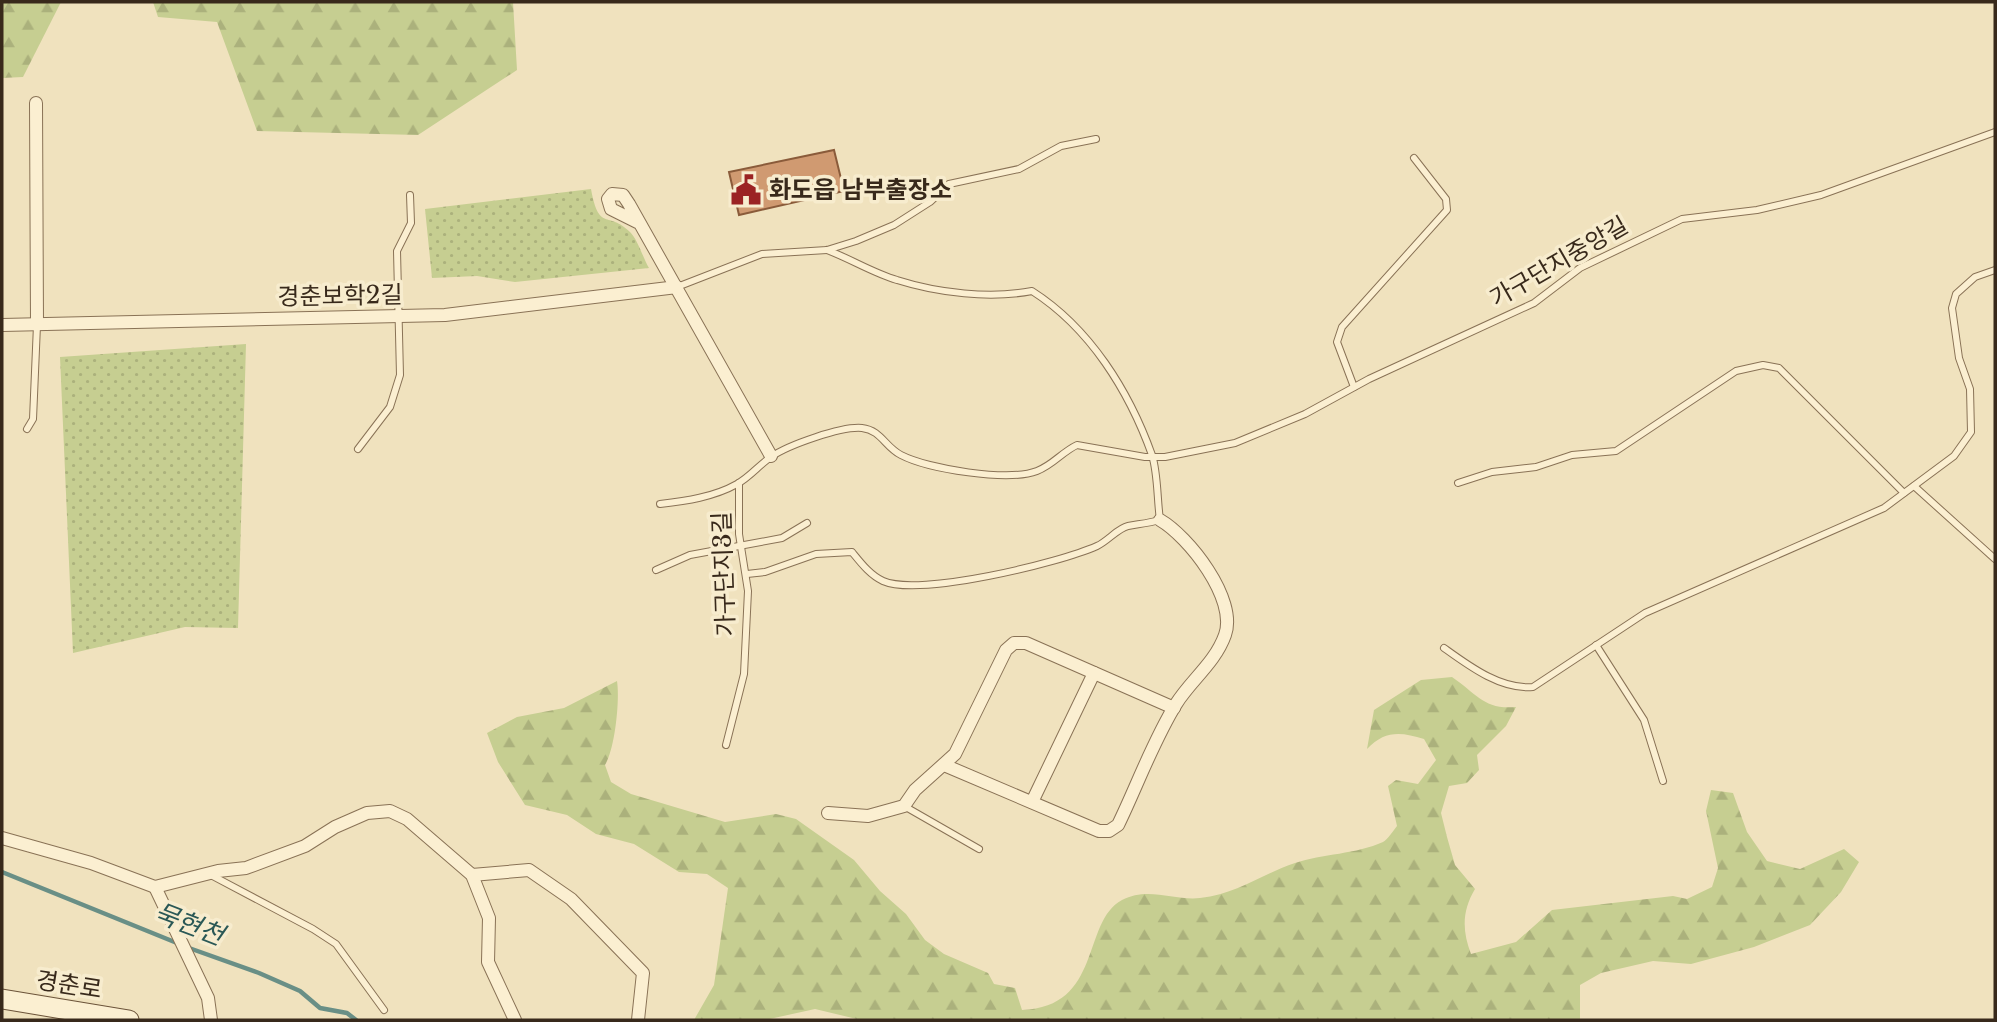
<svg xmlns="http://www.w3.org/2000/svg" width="1997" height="1022" font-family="'Libre Baskerville','Noto Sans KR',serif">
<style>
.forest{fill:url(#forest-firs)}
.park{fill:url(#park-dots)}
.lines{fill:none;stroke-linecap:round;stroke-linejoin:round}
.stream{stroke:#698f86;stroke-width:4.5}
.building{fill:#d09a71;stroke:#8a5b3a;stroke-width:2}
.lane-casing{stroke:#897256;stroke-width:8}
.street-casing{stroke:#897256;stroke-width:14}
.secondary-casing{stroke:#6b5339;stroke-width:21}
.lane{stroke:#fbefd1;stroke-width:6}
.street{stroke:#fbefd1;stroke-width:12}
.secondary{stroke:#fbefd1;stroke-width:19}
.labels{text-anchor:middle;stroke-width:7;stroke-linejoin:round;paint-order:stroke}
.poi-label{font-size:24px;font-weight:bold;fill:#38291b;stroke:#f7ecce;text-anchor:start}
.street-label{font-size:24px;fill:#38291b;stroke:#f7ecce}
.water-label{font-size:26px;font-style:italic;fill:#2a5856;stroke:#f7ecce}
</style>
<defs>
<pattern id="forest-firs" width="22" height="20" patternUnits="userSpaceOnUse" patternTransform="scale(1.75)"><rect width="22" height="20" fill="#c6ce91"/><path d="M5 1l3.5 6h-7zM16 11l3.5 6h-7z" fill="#abb17c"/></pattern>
<pattern id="park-dots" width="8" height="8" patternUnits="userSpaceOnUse" patternTransform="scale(1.75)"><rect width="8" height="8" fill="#c6ce91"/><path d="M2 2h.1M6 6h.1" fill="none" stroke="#abb17c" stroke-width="1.8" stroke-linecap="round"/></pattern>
</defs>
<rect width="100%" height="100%" fill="#f0e2be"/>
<g class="forest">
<path d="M2,2H61L23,77L2,78Z"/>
<path d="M153,2H513L517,70L418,135L257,131L217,22L158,17Z"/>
<path d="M1452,677C1477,694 1484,710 1516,707L1506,726L1477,755L1479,770L1467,783L1449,786L1441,813L1447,837L1455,865L1475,889C1462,911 1462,930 1471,954L1516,942L1552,910L1673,896L1687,899L1712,887L1718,868L1706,811L1711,790L1733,793L1747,832L1767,861L1800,869L1844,849L1859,862L1841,892L1810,925L1754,947L1691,964L1653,961L1601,973L1580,985V1020H861L815,1009L765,1020H694L714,985L728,888L707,874L679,872L634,844L596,834L567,815L525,805L498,762L487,733L517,717L564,708L617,681C620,700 615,749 605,765L611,782L631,794L725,822L776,814L796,819L854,860L880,891L906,914L925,940L944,954L988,973L994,984L1015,988L1022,1010C1103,1007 1081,922 1122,900C1148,886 1175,901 1200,898C1237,894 1262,874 1295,863C1322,854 1357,854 1383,842C1388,839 1393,831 1397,826L1388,786L1396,780L1418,784L1436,760L1424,739C1401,732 1385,730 1367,749L1374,710L1421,680Z"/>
</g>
<g class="park">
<path d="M591,189C599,233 608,210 630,232C638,240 643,258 649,268L515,282L477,276L432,278L425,209Z"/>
<path d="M246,344L238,628L185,627L73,653L60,357Z"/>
</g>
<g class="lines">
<g class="stream">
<path d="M2,872L177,943"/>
<path d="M189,948L259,973L300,991L320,1008L347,1013L356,1020"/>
</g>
</g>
<path class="building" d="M834,150L844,191L739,215L729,172Z"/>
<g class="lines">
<g class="lane-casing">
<g id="lane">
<path d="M677,287L762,254L827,250L856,241L894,225L930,202L949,184L1019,169L1061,146L1096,139"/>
<path d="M1354,387L1337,342L1342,327L1447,210L1446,199L1414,158"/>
<path d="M27,429L33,419L37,325"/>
<path d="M358,449L390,407L400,375L397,251L411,223L410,195"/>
<path d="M1458,483L1492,472L1536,467L1572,455L1616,451L1736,371L1763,365L1779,368L1904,493"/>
<path d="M1914,486L1995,559"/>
<path d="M660,504C686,501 714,497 737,484C750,477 759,465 771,457C788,445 842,426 862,428C881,430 885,447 901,455C928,469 1008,482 1037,471C1053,465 1062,452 1077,445L1145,457H1165L1235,443L1305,414L1369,379L1534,303L1580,268L1682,219L1757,210L1821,195L1995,132"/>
<path d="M656,570L690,555L782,538L807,523"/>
<path d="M747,574L765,572L816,554L852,552C861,563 870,575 883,581C919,597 1059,563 1097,546C1108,541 1118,528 1128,526C1139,524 1149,523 1160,520C1157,499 1158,474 1152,455C1129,391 1090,328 1032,291C990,299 938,293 897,280C873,273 851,259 827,250"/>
<path d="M1596,645L1644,720L1663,781"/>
<path d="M1444,648C1469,666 1501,690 1533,687L1645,613L1884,508L1954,456L1971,432L1970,389L1959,358L1952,308L1956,294L1975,277L1995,270"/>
<path d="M726,745L744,674L748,591L739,534V483"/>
<path d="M904,806L979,849"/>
<path d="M209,874L313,929L336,944L384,1010"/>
</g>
</g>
<g class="street-casing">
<g id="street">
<path d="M36,103L37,323"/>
<path d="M639,223L611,209L608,199L612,194L623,195L629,204L771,456"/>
<path d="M2,325L445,315L677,287"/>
<path d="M944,765L1099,831H1109L1118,825C1137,786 1153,741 1176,704C1191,680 1215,663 1225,635C1238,599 1188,536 1160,520"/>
<path d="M1032,802L1094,673"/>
<path d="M828,813L868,816L904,806L915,790L955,754L1006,650L1014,643H1026L1174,708"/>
<path d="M2,838L91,863L155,887L218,871L246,868L305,846L335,827L367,813L390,811L407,819L472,875L489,918L488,962L515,1020"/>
<path d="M472,875L529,870L571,899L643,973L638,1020"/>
<path d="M155,887L208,998L211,1020"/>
</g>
</g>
<g class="secondary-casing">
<path id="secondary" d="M2,999L129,1020"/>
</g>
<use href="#lane" class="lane"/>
<use href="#street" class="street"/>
<use href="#secondary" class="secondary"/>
</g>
<defs>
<g id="civic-bare" transform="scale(2.415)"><path d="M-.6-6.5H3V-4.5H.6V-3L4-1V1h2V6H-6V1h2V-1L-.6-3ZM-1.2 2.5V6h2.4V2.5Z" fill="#9b2323" stroke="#f7ecce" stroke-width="2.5" paint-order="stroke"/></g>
</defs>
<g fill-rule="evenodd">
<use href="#civic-bare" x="746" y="190"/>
</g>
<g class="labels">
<g class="poi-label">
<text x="769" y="198">화도읍 남부출장소</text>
</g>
<g class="street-label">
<text transform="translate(1559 262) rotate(-30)" y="8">가구단지중앙길</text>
<text transform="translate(340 296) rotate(-1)" y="8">경춘보학2길</text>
<text transform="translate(724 574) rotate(-92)" y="8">가구단지3길</text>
<text transform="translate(69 985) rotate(9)" y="8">경춘로</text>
</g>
<g class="water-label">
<text transform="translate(189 924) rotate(21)" y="9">묵현천</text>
</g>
</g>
<rect width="1997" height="1022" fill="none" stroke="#38291b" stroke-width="7"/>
</svg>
